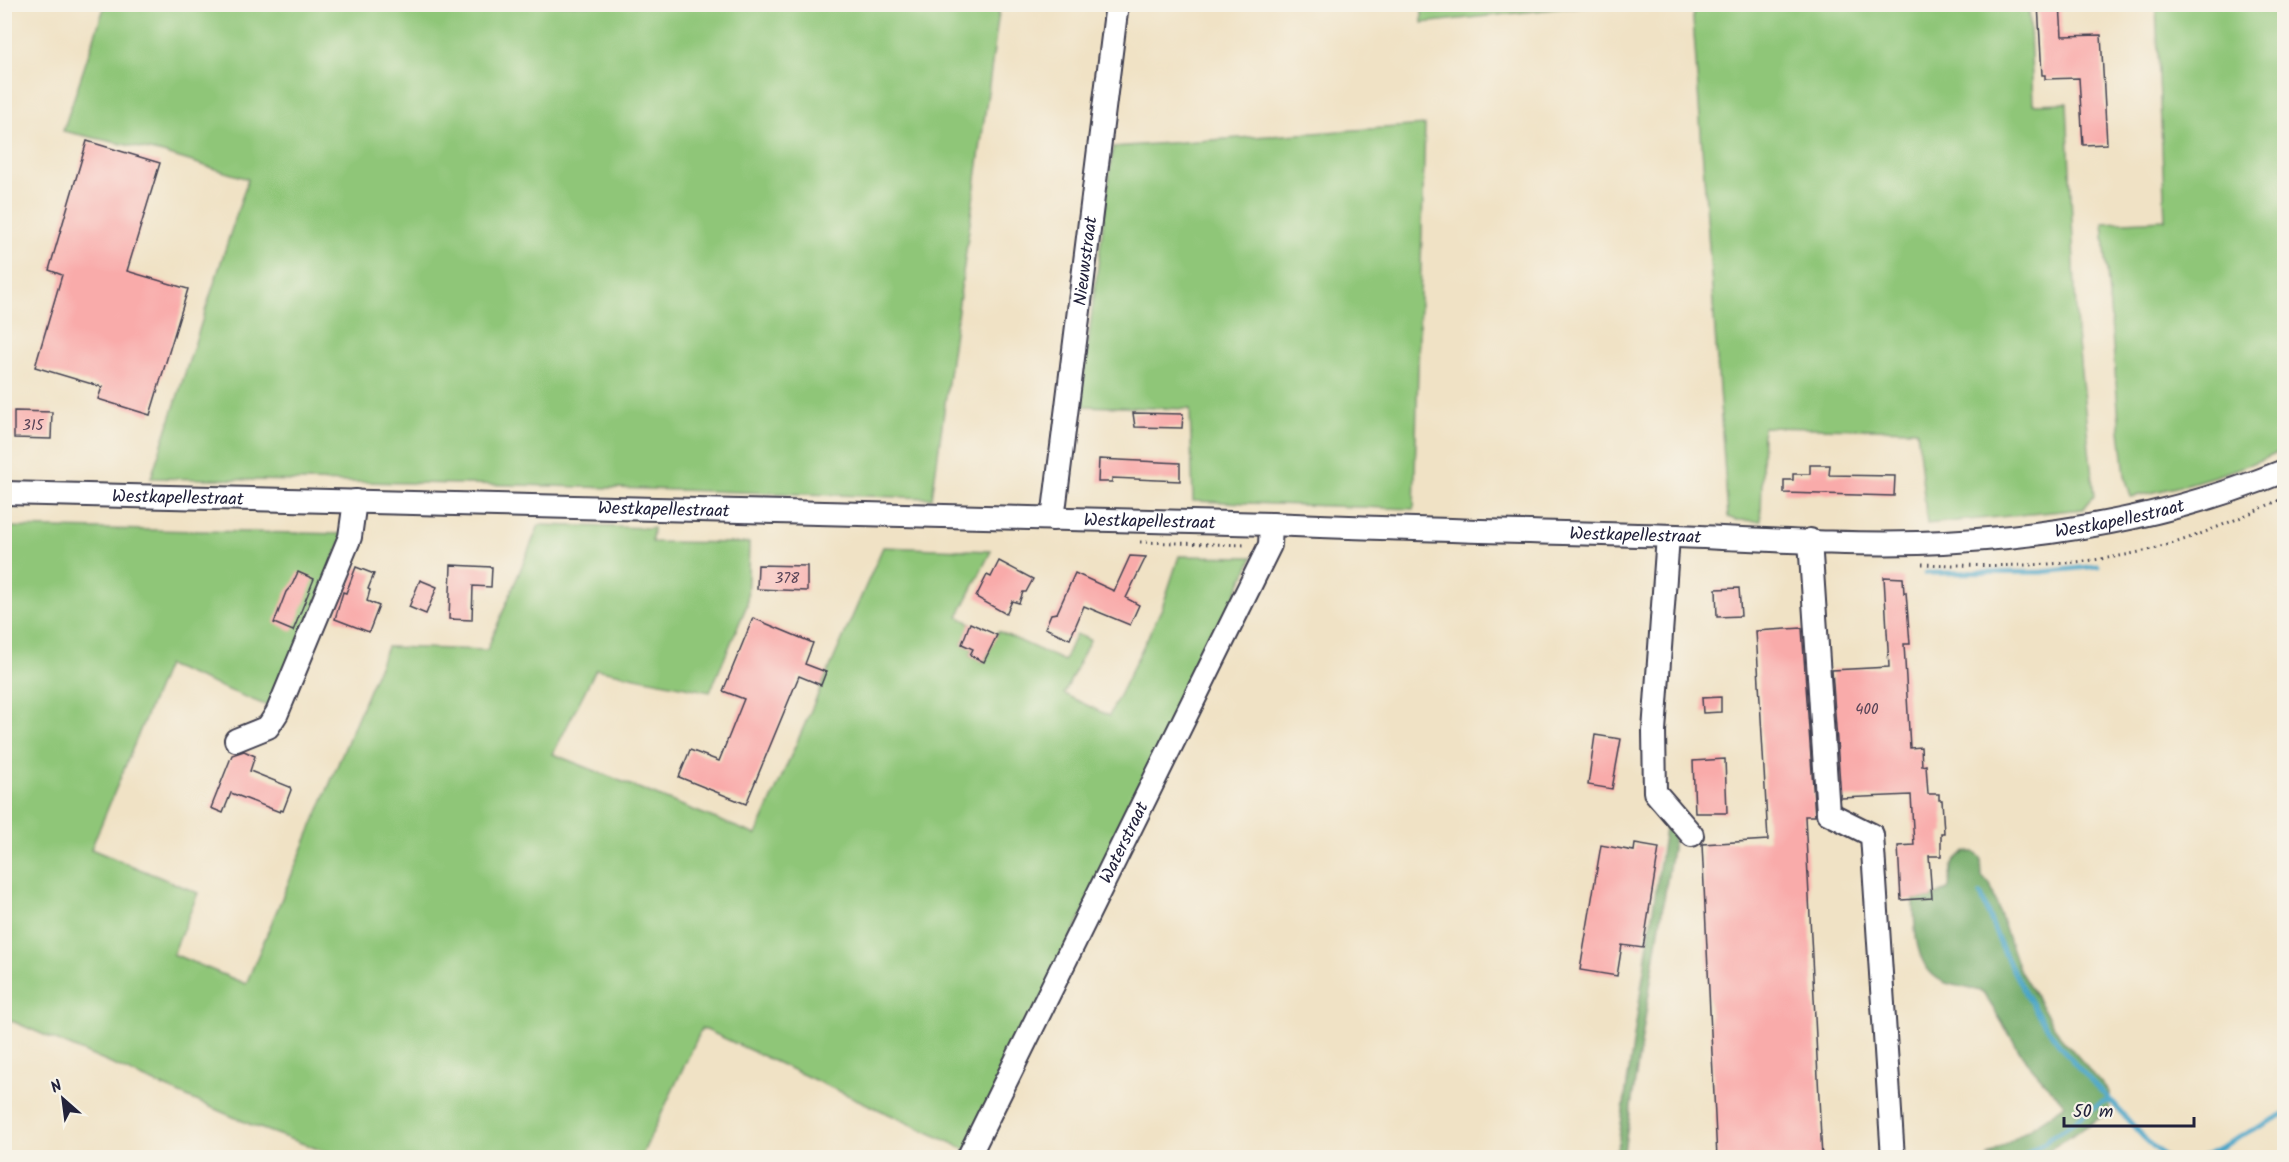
<svg xmlns="http://www.w3.org/2000/svg" width="2289" height="1162" font-family="Kalam,sans-serif">
<style>
.green{fill:#8fc678;stroke:#58745a;stroke-width:1.5}
.forest{fill:#73ab68;stroke:#4a6652;stroke-width:1.5}
.lines{fill:none;stroke-linecap:round;stroke-linejoin:round}
.stream{stroke:#49a5c7;stroke-width:5}
.building{fill:#f9abaa}
.minor-casing{stroke:#413f50;stroke-width:26}
.path{stroke:#413f50;stroke-width:3;stroke-dasharray:1.5 4.5;stroke-linecap:butt}
.minor{stroke:#fff;stroke-width:22}
.labels{text-anchor:middle;stroke-width:4.5;stroke-linejoin:round;paint-order:stroke}
.number-label{font-size:15px;fill:#584457}
.street-label{font-size:18px;fill:#22223b;stroke:#f7f3e8}
</style>
<rect width="100%" height="100%" fill="#f7f3e8"/>
<filter id="ink" filterUnits="userSpaceOnUse"><feTurbulence type="fractalNoise" baseFrequency=".0167" numOctaves="2"/><feDisplacementMap in="SourceGraphic" scale="12" xChannelSelector="R" yChannelSelector="G"/><feConvolveMatrix kernelMatrix="1 2 1 2 8 2 1 2 1" color-interpolation-filters="sRGB"/></filter>
<filter id="wash" filterUnits="userSpaceOnUse"><feTurbulence type="fractalNoise" baseFrequency=".008" numOctaves="4" result="noise"/><feDisplacementMap in="SourceGraphic" scale="24" xChannelSelector="R" yChannelSelector="G"/><feGaussianBlur stdDeviation="1.35" result="paint"/><feColorMatrix in="noise" values="0 0 0 0 0 0 0 0 0 0 0 0 0 0 0 0 0 1.4 0 .05"/><feComposite in="paint" operator="in"/></filter>
<g filter="url(#wash)">
<rect width="100%" height="100%" fill="#f0e2c5"/>
<g class="green">
<path d="M105,5H1000L932,498L518,485L151,478L248,179L163,153L63,131Z"/>
<path d="M1422,5V4L1593,5L1422,23Z"/>
<path d="M1692,5H2029L2033,104L2067,103L2077,334L2094,496L2083,509L1927,524L1917,430L1763,427L1761,521L1735,520L1728,517Z"/>
<path d="M2156,5H2284V450C2235,472 2183,487 2131,497L2125,476L2119,420L2103,223L2165,220Z"/>
<path d="M1425,125L1414,509L1193,501L1190,409L1080,406L1113,147Z"/>
<path d="M539,525L653,528L652,542L749,543L747,605L710,692L596,669L553,754L756,835L883,547L991,551L958,617L971,623L962,644L973,649L970,655L984,662L998,631L1064,661L1076,634L1090,640L1064,694L1109,716L1162,608L1179,556L1253,557L969,1151L702,1028L641,1157H340L254,1126L5,1018V527L344,534L275,709L167,665L91,849L198,893L173,954L246,984L387,647L487,650Z"/>
</g>
<g class="forest">
<path d="M1667,815L1676,824L1623,1157L1616,1158Z"/>
<path d="M1966,852H1974L1981,858L1982,877L1990,884L2019,970L2060,1036L2109,1092V1112L2038,1157H1987L2065,1105L2026,1061L1983,992C1971,988 1958,987 1946,983C1914,971 1914,928 1914,899L1932,898L1949,888C1951,869 1948,862 1966,852Z"/>
</g>
<g class="lines">
<g class="stream">
<path d="M1926,573L2042,572L2098,566"/>
<path d="M1981,894C2000,951 2028,1005 2066,1053C2079,1070 2096,1085 2111,1101"/>
<path d="M2021,1158L2102,1102L2111,1101L2144,1138L2166,1158"/>
<path d="M2200,1158L2284,1114"/>
</g>
</g>
<g id="blocks">
<g class="building">
<path d="M2038,4H2060L2062,36L2101,35L2107,144L2083,145L2079,78L2045,79V75H2042Z"/>
<path d="M87,141L160,163L127,271L188,289L150,415L98,399L102,387L35,367L62,275L49,270Z"/>
<path d="M14,411L52,412L51,439L14,438Z"/>
<path d="M1133,413L1183,414L1182,428L1135,427Z"/>
<path d="M1099,459L1180,463V481L1112,478V482H1098Z"/>
<path d="M1810,465H1830L1829,475L1895,476L1894,496L1784,493V480H1793V474H1810Z"/>
<path d="M1130,556L1146,557L1126,598L1139,605L1130,625L1084,606L1070,639L1045,628L1051,614L1057,613L1075,573L1114,591Z"/>
<path d="M999,561L1033,579L1026,592H1023L1019,603L1012,601L1006,614L976,597L987,575L991,577Z"/>
<path d="M451,565L492,567L491,587L473,586L472,620L449,619Z"/>
<path d="M758,565L807,566V591L757,589Z"/>
<path d="M356,567L374,574L368,589L370,590L367,601L379,606L369,632L335,619L343,592L346,593Z"/>
<path d="M298,572L314,579L293,631L274,623L286,592L292,585Z"/>
<path d="M1884,577L1903,578L1904,593L1906,592L1910,644H1904L1910,748L1921,747L1922,766L1926,765L1928,794H1939V800H1942L1944,833H1941V856H1929L1932,898L1901,900L1898,846L1914,845L1911,795L1841,798L1832,670L1889,667Z"/>
<path d="M420,580L437,587L426,614L409,607Z"/>
<path d="M1739,588L1741,616L1717,617L1716,589Z"/>
<path d="M753,618L813,643L805,664L826,672L821,685L799,676L746,804L679,777L690,750L719,761L744,699L723,691Z"/>
<path d="M970,623L997,635L984,662L970,655L973,649L962,644Z"/>
<path d="M1802,628L1815,816H1805L1822,1158H1717L1702,844L1768,840L1756,631Z"/>
<path d="M1721,697V712L1703,713L1702,698Z"/>
<path d="M1595,735L1621,739L1612,789L1588,785Z"/>
<path d="M244,751L255,756L250,771L290,787L291,790L283,811L281,810L280,812L231,793L223,813L211,808L232,755Z"/>
<path d="M1725,759L1727,813H1695L1693,761Z"/>
<path d="M1635,844L1659,848L1643,948L1622,945L1617,976L1580,970L1601,845L1634,851Z"/>
</g>
</g>
</g>
<g filter="url(#ink)">
<use href="#blocks" fill-opacity="0" stroke="#413f50" stroke-width="1.5"/>
<g class="lines">
<g class="minor-casing">
<g id="minor">
<path id="s1" d="M4,493L1271,524C1406,530 1541,532 1677,536C1757,539 1838,545 1918,543C2044,539 2168,518 2284,471"/>
<path id="s2" d="M1053,519L1117,4"/>
<path d="M1668,536L1654,731L1655,792L1692,835"/>
<path d="M1810,540L1828,813L1872,835L1893,1158"/>
<path d="M236,740L268,727L277,713L350,537L355,501"/>
<path id="s3" d="M968,1158L1270,545L1271,524"/>
</g>
</g>
<g class="path">
<path d="M1140,542L1247,545"/>
<path d="M1922,564C2006,567 2093,568 2174,543C2212,531 2248,514 2284,498"/>
</g>
<use href="#minor" class="minor"/>
</g>
</g>
<g class="labels">
<g class="number-label">
<text x="33" y="430">315</text>
<text x="787" y="583">378</text>
<text x="1867" y="714">400</text>
</g>
<g class="street-label">
<text dy="6" stroke="none"><textPath href="#s2" startOffset="260">Nieuwstraat</textPath></text>
<text dy="6" stroke="none"><textPath href="#s1" startOffset="174">Westkapellestraat</textPath></text>
<text dy="6" stroke="none"><textPath href="#s1" startOffset="660">Westkapellestraat</textPath></text>
<text dy="6" stroke="none"><textPath href="#s1" startOffset="2118">Westkapellestraat</textPath></text>
<text dy="6" stroke="none"><textPath href="#s1" startOffset="1146">Westkapellestraat</textPath></text>
<text dy="6" stroke="none"><textPath href="#s1" startOffset="1632">Westkapellestraat</textPath></text>
<text dy="6" stroke="none"><textPath href="#s3" startOffset="352">Waterstraat</textPath></text>
</g>
</g>
<rect width="2289" height="1162" fill="none" stroke="#f7f3e8" stroke-width="24"/>
<g transform="translate(63 1099) rotate(332)" stroke="#f7f3e8" stroke-width="4.5" paint-order="stroke">
<path d="M0-4.5L10 22L0 15L-10 22Z" fill="#22223b"/>
<text y="-9" font-size="16" font-weight="bold" text-anchor="middle" fill="#22223b">N</text>
</g>
<path d="M2064 1117v9h130v-9" fill="none" stroke="#22223b" stroke-width="3"/>
<text x="2073" y="1117" font-size="18" fill="#22223b" stroke="#f7f3e8" stroke-width="4.5" paint-order="stroke">50 m</text>
</svg>
